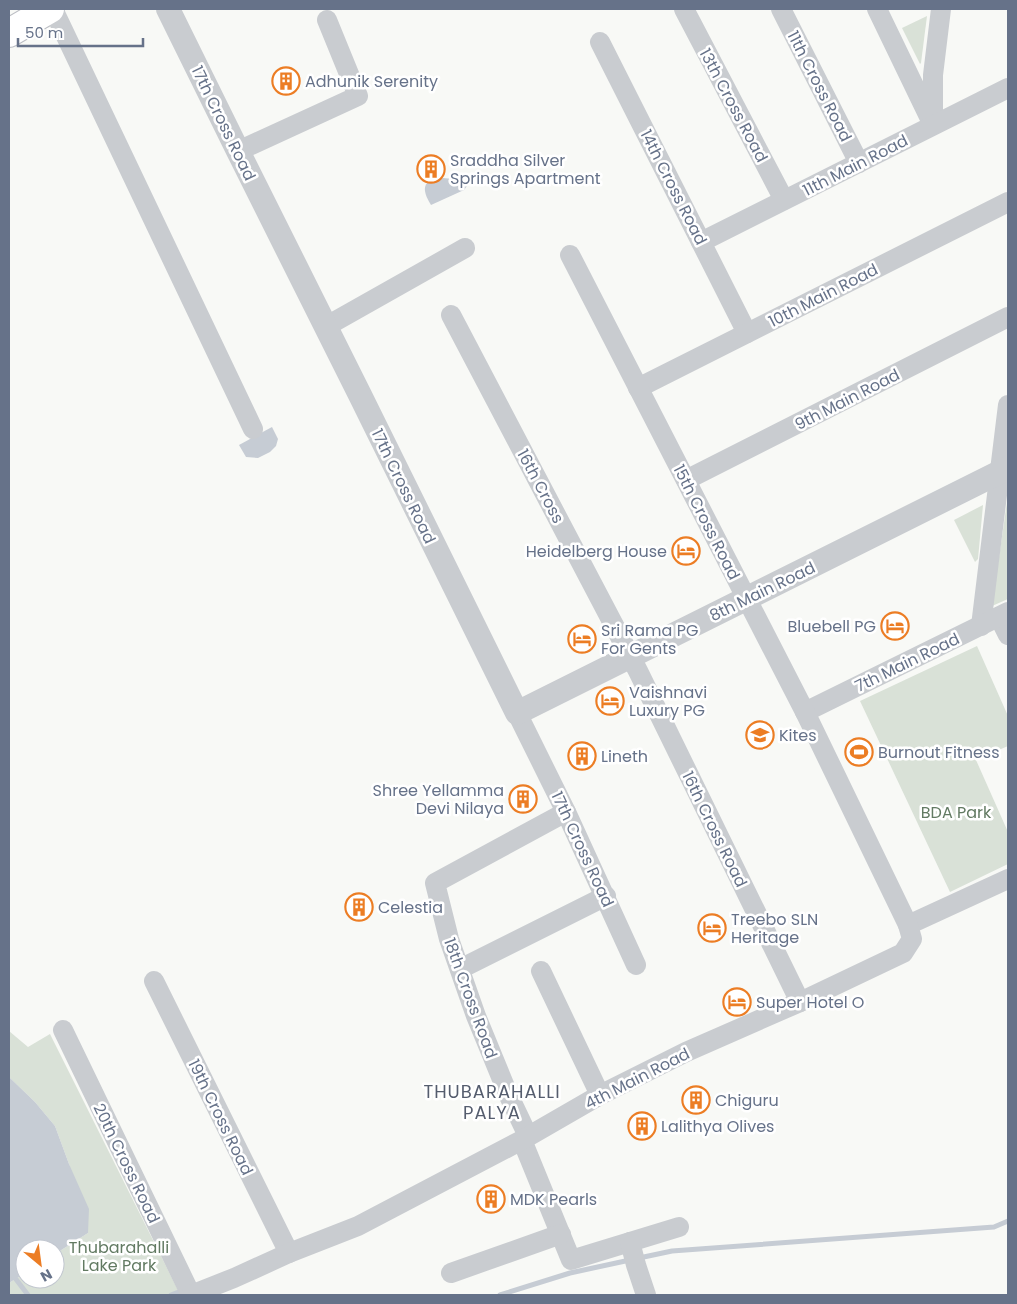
<svg xmlns="http://www.w3.org/2000/svg" width="1017" height="1304" font-family="Poppins,sans-serif">
<style>
.green{fill:#d9e1d7}
.water{fill:#c6ccd4}
.lines{fill:none;stroke-linecap:round;stroke-linejoin:round}
.stream{stroke:#c6ccd4;stroke-width:5}
.primary-casing{stroke:#bcbec4;stroke-width:30}
.minor{stroke:#c9ccd0;stroke-width:20}
.tertiary{stroke:#c9ccd0;stroke-width:24}
.primary{stroke:#fff;stroke-width:28}
.labels{text-anchor:middle;stroke-width:5;stroke-linejoin:round;paint-order:stroke}
.poi-label{font-size:16px;fill:#667289;stroke:#fff;text-anchor:start}
.street-label{font-size:16px;fill:#667289;stroke:#fff}
.park-label{font-size:16px;fill:#627a62;stroke:#fff}
.neighbourhood-label{font-size:18px;letter-spacing:1px;fill:#555d6e;stroke:#fff}
</style>
<rect width="100%" height="100%" fill="#f8f9f6"/>
<g class="green">
<path d="M927,16L921,63L920,64L902,28Z"/>
<path d="M1008,495V599L992,606Z"/>
<path d="M983,505L978,559L975,562L954,520Z"/>
<path d="M977,646L1008,716V746L976,760L1008,832V864L950,892L860,701Z"/>
<path d="M9,1031L28,1047L50,1034L178,1290L167,1295H9V1283L25,1273V1279H55V1254L88,1233L69,1164L55,1126L35,1102L9,1077Z"/>
</g>
<g class="water">
<path d="M443,178L463,180L467,183V186L464,190L431,205C421,189 422,179 443,178Z"/>
<path d="M272,427L278,439L276,446L270,452L258,458L246,457L239,445Z"/>
<path d="M9,1077L35,1102L55,1126L69,1164L89,1209L88,1233L55,1254V1249H25V1273L9,1283Z"/>
</g>
<g class="lines">
<g class="stream">
<path d="M639,1258L672,1251L994,1227L1008,1221"/>
<path d="M9,1270L28,1295"/>
<path d="M171,1295L181,1291"/>
<path d="M500,1295L570,1273L630,1260"/>
</g>
<g class="primary-casing">
<path id="primary" d="M9,33L50,9"/>
</g>
<g class="minor">
<path d="M53,9L253,429"/>
<path d="M684,9L784,200"/>
<path d="M781,9L859,163"/>
<path d="M877,9L933,125"/>
<path d="M600,42L747,333"/>
<path d="M933,119V75L941,9"/>
<path d="M238,151L358,96L327,20"/>
<path d="M701,242L1008,88"/>
<path d="M451,315L638,671L800,1002"/>
<path d="M325,327L465,248"/>
<path d="M638,388L1008,202"/>
<path d="M686,480L1008,317"/>
<path d="M999,617L1008,635"/>
<path d="M981,626L1008,405"/>
<path d="M805,712L1008,612"/>
<path d="M517,713L566,812L636,965"/>
<path d="M908,925L1008,879"/>
<path d="M460,969L606,896"/>
<path d="M541,971L600,1095"/>
<path d="M154,981L289,1253"/>
<path d="M63,1030L191,1295"/>
<path d="M528,1136L508,1094L476,1016L449,939L435,883L566,812"/>
<path d="M522,1140L571,1260L679,1227"/>
<path d="M630,1242L636,1265L646,1295"/>
<path d="M451,1273L561,1234"/>
<path d="M191,1295L234,1278L289,1253L358,1226L522,1140L600,1095L686,1052L800,1002L903,953L912,939L908,925L805,712L570,255"/>
</g>
<path class="tertiary" d="M168,9L238,151L360,395L517,713L1008,468"/>
<use href="#primary" class="primary"/>
</g>
<defs>
<g id="building-ring" transform="scale(1.4375)"><circle r="9.5" fill="#fff" stroke="#ec7d24" stroke-width="1.5"/><path d="M-4-6H4V6H1V3H-1V6H-4ZM-2.5-4.3h1.7v1.8h-1.7ZM.8-4.3h1.7v1.8H.8ZM-2.5-1h1.7V.8h-1.7ZM.8-1h1.7V.8H.8Z" fill="#ec7d24"/></g>
<g id="hotel-ring" transform="scale(1.4375)"><circle r="9.5" fill="#fff" stroke="#ec7d24" stroke-width="1.5"/><path d="M-6-4.5h1.5V1H6V5H4.5V3h-9V5H-6ZM-4 0a1.8 1.8 0 1 1 3.6 0ZM.5 0V-2.5h3Q6-2.5 6 0Z" fill="#ec7d24"/></g>
<g id="school-ring" transform="scale(1.4375)"><circle r="9.5" fill="#fff" stroke="#ec7d24" stroke-width="1.5"/><path d="M0-5L7-2L0 1L-7-2ZM-4 1L0 2.5L4 1V4Q0 6-4 4Z" fill="#ec7d24"/></g>
<g id="stadium-ring" transform="scale(1.4375)"><circle r="9.5" fill="#fff" stroke="#ec7d24" stroke-width="1.5"/><path d="M0-5a6.5 5 0 1 0 0 10a6.5 5 0 1 0 0-10ZM-3.5-1.8h7v3.6h-7Z" fill="#ec7d24"/></g>
</defs>
<g fill-rule="evenodd">
<use href="#building-ring" x="286" y="81"/>
<use href="#building-ring" x="431" y="169"/>
<use href="#hotel-ring" x="686" y="551"/>
<use href="#hotel-ring" x="895" y="626"/>
<use href="#hotel-ring" x="582" y="639"/>
<use href="#hotel-ring" x="610" y="701"/>
<use href="#school-ring" x="760" y="735"/>
<use href="#stadium-ring" x="859" y="752"/>
<use href="#building-ring" x="582" y="756"/>
<use href="#building-ring" x="523" y="799"/>
<use href="#building-ring" x="359" y="907"/>
<use href="#hotel-ring" x="712" y="928"/>
<use href="#hotel-ring" x="737" y="1002"/>
<use href="#building-ring" x="696" y="1100"/>
<use href="#building-ring" x="642" y="1126"/>
<use href="#building-ring" x="491" y="1199"/>
</g>
<g class="labels">
<g class="poi-label">
<text x="305" y="87">Adhunik Serenity</text>
<text x="450" y="166">Sraddha Silver<tspan x="450" dy="18">Springs Apartment</tspan></text>
<text x="667" y="557" text-anchor="end">Heidelberg House</text>
<text x="876" y="632" text-anchor="end">Bluebell PG</text>
<text x="601" y="636">Sri Rama PG<tspan x="601" dy="18">For Gents</tspan></text>
<text x="629" y="698">Vaishnavi<tspan x="629" dy="18">Luxury PG</tspan></text>
<text x="779" y="741">Kites</text>
<text x="878" y="758">Burnout Fitness</text>
<text x="601" y="762">Lineth</text>
<text x="504" y="796" text-anchor="end">Shree Yellamma<tspan x="504" dy="18">Devi Nilaya</tspan></text>
<text x="378" y="913">Celestia</text>
<text x="731" y="925">Treebo SLN<tspan x="731" dy="18">Heritage</tspan></text>
<text x="756" y="1008">Super Hotel O</text>
<text x="715" y="1106">Chiguru</text>
<text x="661" y="1132">Lalithya Olives</text>
<text x="510" y="1205">MDK Pearls</text>
</g>
<g class="street-label">
<text transform="translate(820 86) rotate(63)" y="6">11th Cross Road</text>
<text transform="translate(734 105) rotate(62)" y="6">13th Cross Road</text>
<text transform="translate(224 123) rotate(64)" y="6">17th Cross Road</text>
<text transform="translate(855 165) rotate(-27)" y="6">11th Main Road</text>
<text transform="translate(674 187) rotate(63)" y="6">14th Cross Road</text>
<text transform="translate(823 295) rotate(-27)" y="6">10th Main Road</text>
<text transform="translate(847 399) rotate(-27)" y="6">9th Main Road</text>
<text transform="translate(404 486) rotate(64)" y="6">17th Cross Road</text>
<text transform="translate(541 486) rotate(62)" y="6">16th Cross</text>
<text transform="translate(707 522) rotate(63)" y="6">15th Cross Road</text>
<text transform="translate(762 591) rotate(-26)" y="6">8th Main Road</text>
<text transform="translate(907 662) rotate(-26)" y="6">7th Main Road</text>
<text transform="translate(715 829) rotate(64)" y="6">16th Cross Road</text>
<text transform="translate(583 849) rotate(65)" y="6">17th Cross Road</text>
<text transform="translate(471 998) rotate(70)" y="6">18th Cross Road</text>
<text transform="translate(637 1078) rotate(-27)" y="6">4th Main Road</text>
<text transform="translate(221 1117) rotate(64)" y="6">19th Cross Road</text>
<text transform="translate(127 1163) rotate(64)" y="6">20th Cross Road</text>
</g>
<g class="park-label">
<text x="956" y="818">BDA Park</text>
<text x="119" y="1253">Thubarahalli<tspan x="119" dy="18">Lake Park</tspan></text>
</g>
<g class="neighbourhood-label">
<text x="492" y="1098">THUBARAHALLI<tspan x="492" dy="21">PALYA</tspan></text>
</g>
</g>
<rect width="1017" height="1304" fill="none" stroke="#667289" stroke-width="20"/>
<g transform="translate(40 1264) rotate(151)"><circle r="24" fill="#ffffff" stroke="#c2c7d0"/>
<path d="M0-4L9 19L0 12L-9 19Z" fill="#ec7d24"/>
<text y="-8" font-size="14" font-weight="bold" text-anchor="middle" fill="#667289">N</text>
</g>
<path d="M18 38v8h125v-8" fill="none" stroke="#667289" stroke-width="2.5"/>
<text x="25" y="38" font-size="15" fill="#667289" stroke="#ffffff" stroke-width="4" paint-order="stroke">50 m</text>
</svg>
